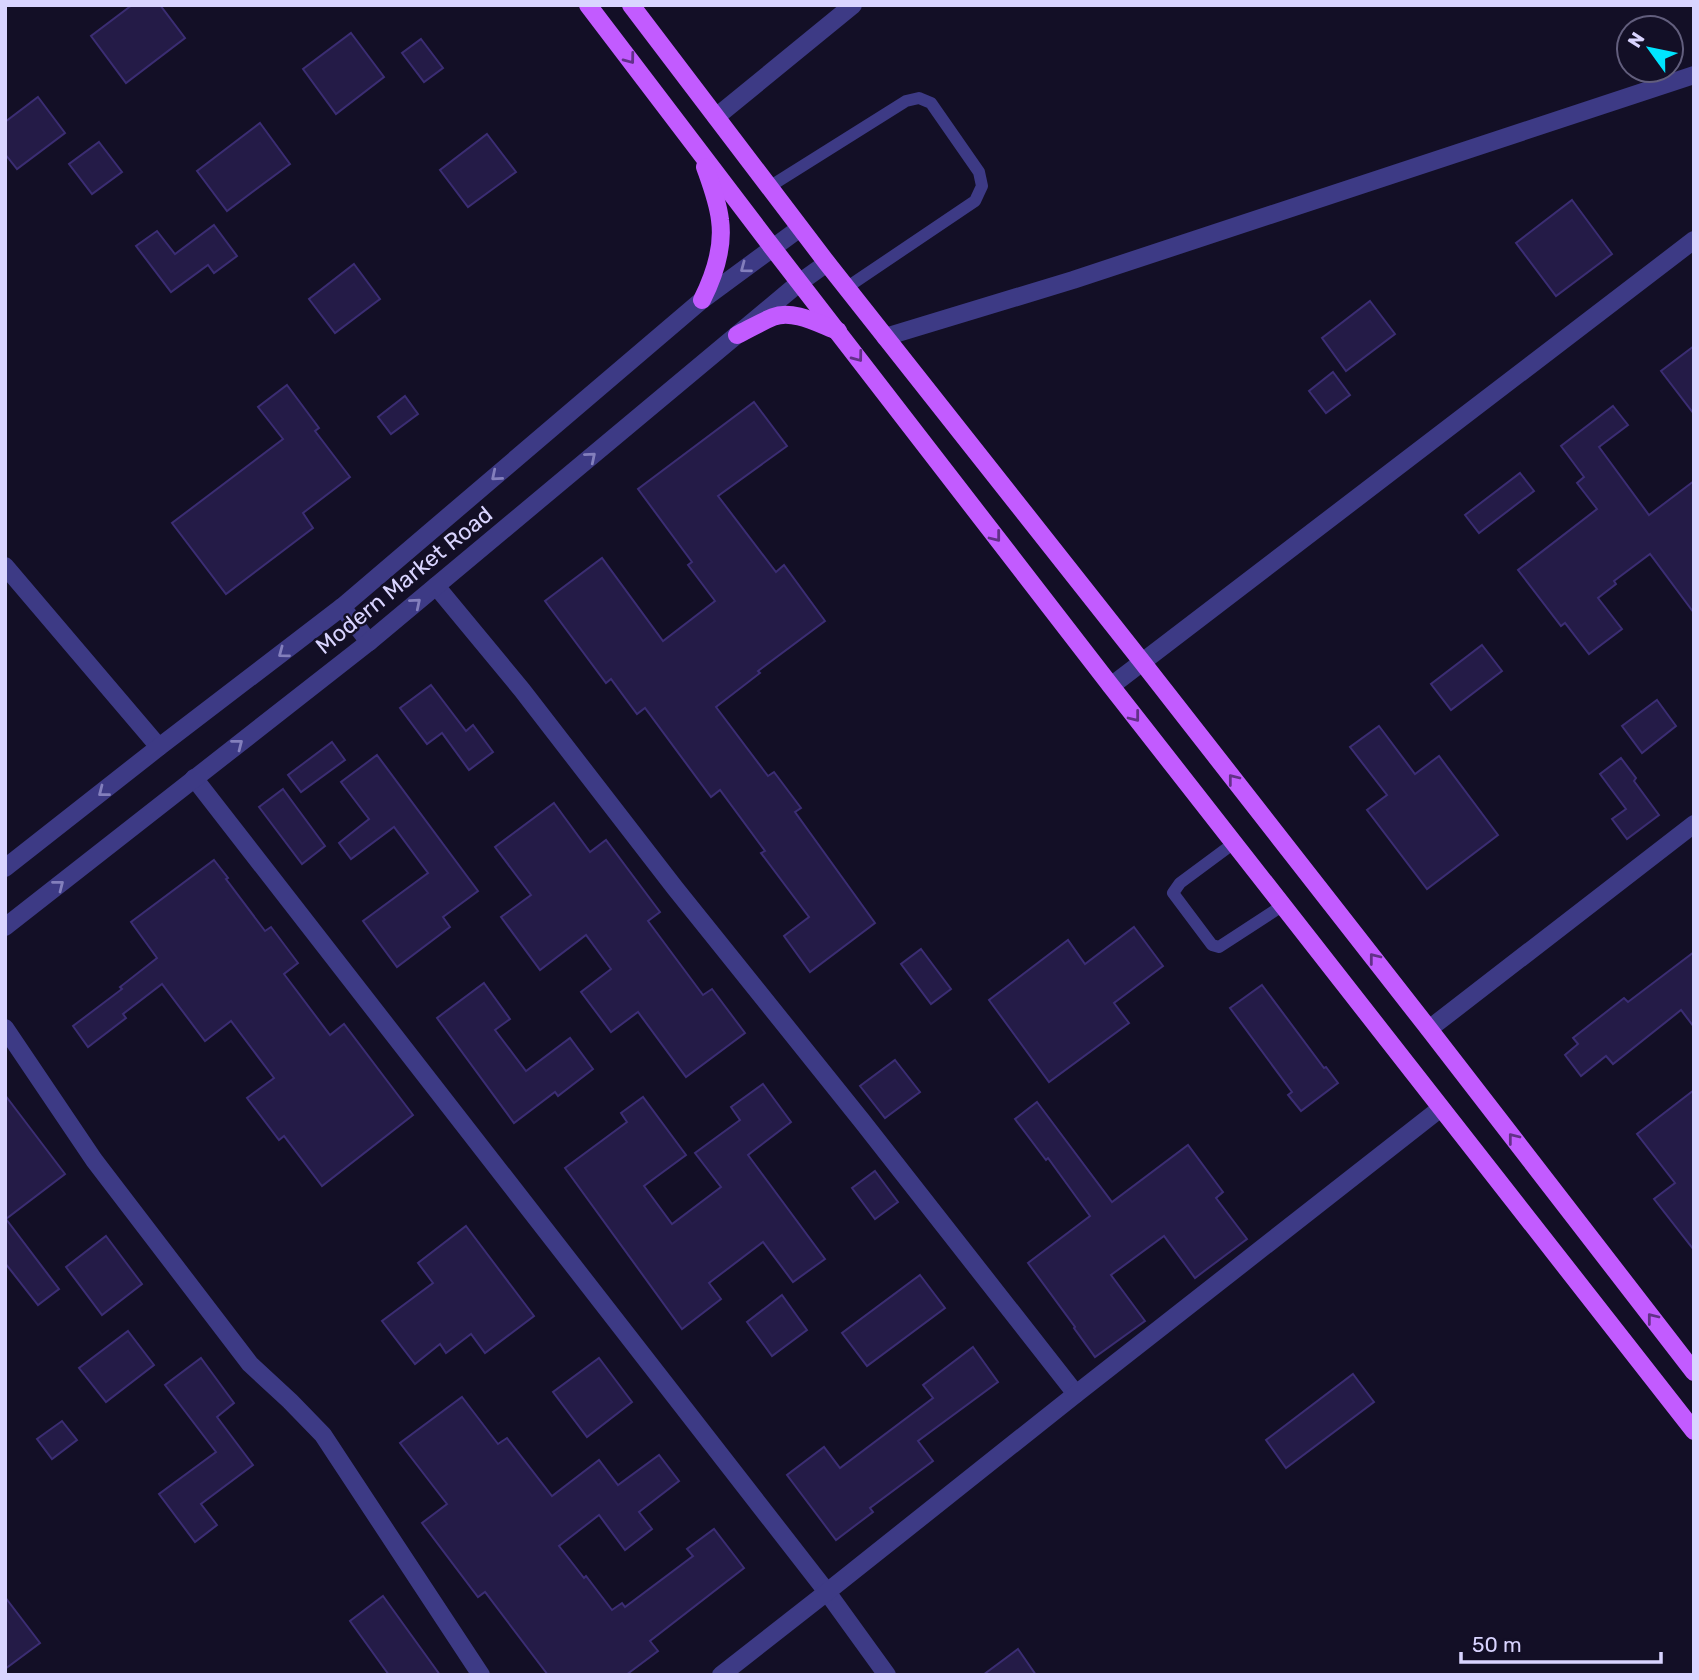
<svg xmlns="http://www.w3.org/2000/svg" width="1699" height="1680" font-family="Rubik,sans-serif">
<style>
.building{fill:#241b47;stroke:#3b2d73;stroke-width:2}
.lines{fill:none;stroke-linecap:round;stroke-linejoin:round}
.service{stroke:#3d3a85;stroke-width:12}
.minor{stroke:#3d3a85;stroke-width:18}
.tertiary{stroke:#3d3a85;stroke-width:18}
.primary{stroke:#c25bff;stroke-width:18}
.oneway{stroke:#623188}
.oneway2{stroke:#837fbc}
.labels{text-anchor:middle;stroke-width:5;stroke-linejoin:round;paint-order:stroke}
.street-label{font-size:23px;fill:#d9d4ff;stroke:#130f26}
</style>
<rect width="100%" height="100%" fill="#130f26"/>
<g class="building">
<path d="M132,5H160L185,38L126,83L91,36Z"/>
<path d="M351,33L384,77L336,114L303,69Z"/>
<path d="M421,39L443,68L424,82L402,53Z"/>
<path d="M38,97L65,133L17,169L5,154V122Z"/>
<path d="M260,123L290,164L227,211L197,171Z"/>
<path d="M487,134L516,172L468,207L440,170Z"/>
<path d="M99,142L122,172L92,194L69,164Z"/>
<path d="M1572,200L1612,254L1556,296L1516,243Z"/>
<path d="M214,225L237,256L214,273L208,265L171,292L136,246L157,231L175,254Z"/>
<path d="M354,264L380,299L335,333L309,299Z"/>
<path d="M1370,301L1395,334L1346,371L1322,338Z"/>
<path d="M1694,346V414L1661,371Z"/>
<path d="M1333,372L1350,395L1326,413L1309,391Z"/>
<path d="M287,385L319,428L315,431L350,477L303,513L313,528L226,594L172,523L283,439L258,407Z"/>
<path d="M405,396L418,414L391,434L378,417Z"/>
<path d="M754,402L787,446L718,496L776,572L784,565L825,621L758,671L760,673L716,707L768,776L774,772L801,808L795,812L875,923L810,972L784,936L809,917L761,853L765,851L720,790L711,797L645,708L637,714L611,679L606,683L545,601L602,558L663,641L715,601L688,565L692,562L638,489Z"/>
<path d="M1613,406L1628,425L1599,447L1649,515L1694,481V613L1650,554L1614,581L1616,584L1598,598L1622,629L1589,654L1565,623L1561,626L1518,570L1597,509L1577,483L1584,477L1561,446Z"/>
<path d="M1520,473L1534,491L1479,533L1465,515Z"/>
<path d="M1482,645L1502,671L1451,710L1431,684Z"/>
<path d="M431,685L466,731L473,725L493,752L469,770L442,733L427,744L400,708Z"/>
<path d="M1657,700L1676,726L1642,753L1622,726Z"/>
<path d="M1379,726L1415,774L1439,756L1498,835L1427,889L1367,810L1387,795L1350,747Z"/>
<path d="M332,742L345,760L301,792L288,775Z"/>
<path d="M377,755L478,891L443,917L450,927L397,967L363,921L428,873L394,827L351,859L339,843L369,819L341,782Z"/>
<path d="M1621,758L1636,778L1634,781L1659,815L1627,839L1612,819L1626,809L1600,774Z"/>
<path d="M283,789L325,846L302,864L259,807Z"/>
<path d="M554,803L590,852L606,840L660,912L648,921L703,995L712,989L745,1033L686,1077L638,1012L611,1032L581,992L611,969L586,935L540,970L501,917L531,895L495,847Z"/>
<path d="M214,860L228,878L226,879L265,931L271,927L298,963L284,974L330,1035L344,1024L413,1115L322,1186L284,1136L279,1140L247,1098L274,1078L231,1021L205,1041L162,984L123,1014L126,1018L88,1047L73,1026L122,989L120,987L157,958L131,922Z"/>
<path d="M1134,927L1163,966L1114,1003L1129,1023L1049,1082L989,1000L1068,940L1085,964Z"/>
<path d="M921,949L951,989L931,1004L901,964Z"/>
<path d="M1694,952V1027L1681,1010L1613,1064L1606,1056L1581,1076L1565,1055L1578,1044L1573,1038L1624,998L1628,1002Z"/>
<path d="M484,983L510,1019L495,1030L526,1071L570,1038L593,1069L558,1096L555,1092L514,1123L437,1018Z"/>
<path d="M1262,985L1324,1068L1326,1067L1338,1083L1301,1111L1288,1095L1292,1092L1230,1008Z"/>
<path d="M895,1060L920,1092L885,1118L860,1086Z"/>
<path d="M763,1084L791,1122L748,1155L825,1259L793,1282L763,1242L709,1283L721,1299L682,1329L565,1168L627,1122L621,1113L643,1097L686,1155L644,1186L672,1224L721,1187L695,1153L740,1120L731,1107Z"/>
<path d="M1694,1090V1250L1654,1199L1675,1183L1637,1134Z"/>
<path d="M5,1095L65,1174L6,1219L59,1289L38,1305L5,1263Z"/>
<path d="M1037,1102L1112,1202L1188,1145L1223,1192L1216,1198L1247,1239L1195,1278L1164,1236L1111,1275L1145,1321L1095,1357L1074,1328L1075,1327L1028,1263L1090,1216L1048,1158L1046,1160L1015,1119Z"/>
<path d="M875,1171L898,1202L875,1219L852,1188Z"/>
<path d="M466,1226L534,1316L485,1353L471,1334L446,1353L440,1344L415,1364L382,1321L433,1283L418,1263Z"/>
<path d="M106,1236L142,1284L102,1315L66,1267Z"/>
<path d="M920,1275L945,1308L867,1366L842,1333Z"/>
<path d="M782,1295L807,1330L772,1356L747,1322Z"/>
<path d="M128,1331L154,1365L106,1402L79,1368Z"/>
<path d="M973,1347L998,1382L918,1441L933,1461L870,1508L873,1512L836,1540L787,1475L824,1447L840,1468L933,1398L923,1385Z"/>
<path d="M201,1358L234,1403L217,1417L253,1465L201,1504L217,1525L195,1542L159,1494L216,1452L165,1385Z"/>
<path d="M599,1358L632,1402L587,1437L553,1392Z"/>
<path d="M1353,1374L1374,1402L1286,1468L1266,1440Z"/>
<path d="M462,1397L498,1444L507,1438L552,1496L599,1460L618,1485L659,1455L679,1481L639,1512L652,1529L625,1550L599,1515L559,1546L584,1578L586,1576L612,1610L622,1603L625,1607L693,1556L687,1549L714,1529L744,1568L650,1641L658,1651L626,1675H548L485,1592L478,1597L422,1523L447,1504L400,1443Z"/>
<path d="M62,1421L77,1440L52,1459L37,1439Z"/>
<path d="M383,1596L440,1675H389L350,1621Z"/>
<path d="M5,1597L40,1643L5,1669Z"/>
<path d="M1018,1649L1036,1675H983Z"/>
</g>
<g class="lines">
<g class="service">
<path d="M769,187L906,101L919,98L931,103L979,172L982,186L975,201L846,288"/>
<path d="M1234,843L1180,883L1173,893L1212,945L1219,947L1282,906"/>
</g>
<g class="minor">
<path d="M716,117L853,5"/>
<path d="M885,337L1073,280L1694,75"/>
<path d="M5,566L159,747"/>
<path d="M436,586L522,690L675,888L862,1121L1076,1394"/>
<path d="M1111,686L1694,240"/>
<path d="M194,778L827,1592L887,1675"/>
<path d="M5,1028L94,1160L250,1364L290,1401L323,1435L481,1675"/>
<path d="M1429,1029L1694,824"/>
<path d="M721,1675L827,1592L1076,1394L1441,1108"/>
</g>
<g class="tertiary">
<path d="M342,607L369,642"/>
<path d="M5,868L159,747L342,607L702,300L800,228"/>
<path d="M5,927L369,642L799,283L827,263"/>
</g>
<g class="primary">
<path d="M588,5L772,247L1111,686L1694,1431"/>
<path d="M631,5L827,263L1143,663L1429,1029L1694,1372"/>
<path d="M702,300C714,276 724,248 720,220C718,202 711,184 705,167"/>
<path d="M737,335C749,329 761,322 773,317C793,309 819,324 838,331"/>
</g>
</g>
<defs><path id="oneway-chevron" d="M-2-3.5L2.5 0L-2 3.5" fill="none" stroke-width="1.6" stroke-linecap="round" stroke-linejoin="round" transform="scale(1.75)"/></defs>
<g class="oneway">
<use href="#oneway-chevron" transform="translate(630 59) rotate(53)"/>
<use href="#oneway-chevron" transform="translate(858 357) rotate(53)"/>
<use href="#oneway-chevron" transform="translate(996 537) rotate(52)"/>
<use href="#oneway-chevron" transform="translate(1135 717) rotate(52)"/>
<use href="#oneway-chevron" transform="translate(1233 779) rotate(-128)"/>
<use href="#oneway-chevron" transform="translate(1374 958) rotate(-128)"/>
<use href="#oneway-chevron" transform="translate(1513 1138) rotate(-128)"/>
<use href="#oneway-chevron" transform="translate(1652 1318) rotate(-128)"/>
</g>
<g class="oneway2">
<use href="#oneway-chevron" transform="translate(745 268) rotate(143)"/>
<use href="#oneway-chevron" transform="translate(591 457) rotate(-40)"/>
<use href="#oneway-chevron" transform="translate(496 476) rotate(140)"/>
<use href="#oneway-chevron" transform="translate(416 603) rotate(-40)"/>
<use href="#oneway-chevron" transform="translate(283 653) rotate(143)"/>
<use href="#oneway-chevron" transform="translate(238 744) rotate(-38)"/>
<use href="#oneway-chevron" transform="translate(103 792) rotate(142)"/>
<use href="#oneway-chevron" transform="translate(59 885) rotate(-38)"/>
</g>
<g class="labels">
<g class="street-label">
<text transform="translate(404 580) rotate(-39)" y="8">Modern Market Road</text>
</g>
</g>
<rect width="1699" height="1680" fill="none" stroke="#d9d4ff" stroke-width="14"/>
<g transform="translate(1650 49) rotate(303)"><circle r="33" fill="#130f26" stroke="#625e7d" stroke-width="2"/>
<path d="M0-5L12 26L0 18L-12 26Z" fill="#00e5ff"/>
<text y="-10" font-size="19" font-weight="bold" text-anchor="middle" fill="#d9d4ff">N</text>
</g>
<path d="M1461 1652v10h200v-10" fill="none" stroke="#d9d4ff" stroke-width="3.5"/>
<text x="1472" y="1652" font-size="21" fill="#d9d4ff" stroke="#130f26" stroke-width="5" paint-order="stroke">50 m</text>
</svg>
